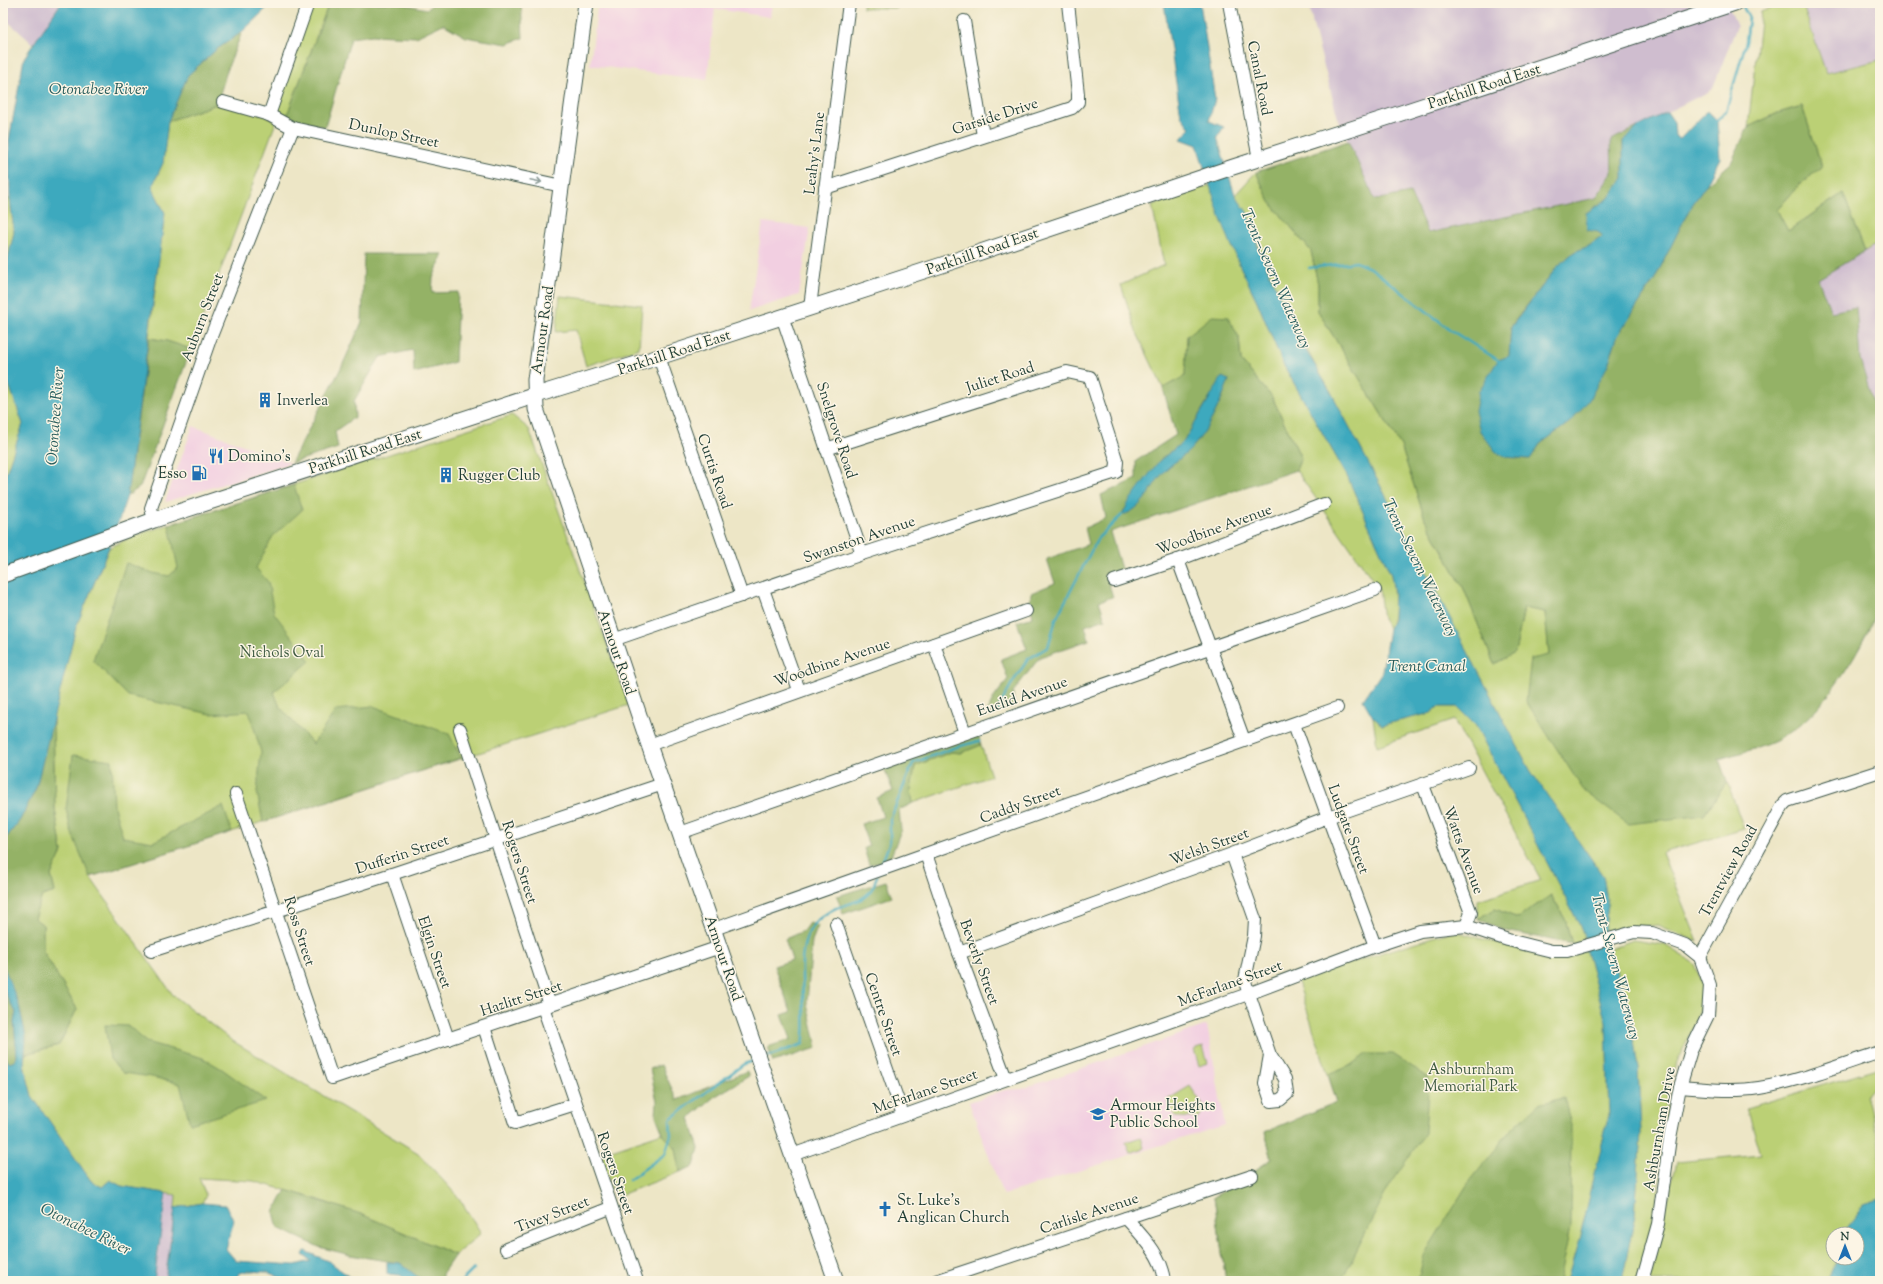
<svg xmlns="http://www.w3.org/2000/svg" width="1883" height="1284" font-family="'Sorts Mill Goudy',serif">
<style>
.built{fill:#f2cfe1}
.industrial{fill:#cfbdcf}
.green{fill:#bbd074;stroke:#6d8654}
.forest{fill:#94b266;stroke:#5a784d;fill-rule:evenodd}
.water{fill:#3ea9be;stroke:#2e7379}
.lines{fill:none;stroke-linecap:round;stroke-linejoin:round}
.stream{stroke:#3ea9be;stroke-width:2.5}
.minor-casing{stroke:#3e564a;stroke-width:14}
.major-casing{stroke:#3e564a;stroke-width:17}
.minor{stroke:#fff;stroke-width:12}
.major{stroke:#fff;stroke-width:15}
.oneway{stroke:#8f9e9a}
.labels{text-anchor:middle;stroke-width:3;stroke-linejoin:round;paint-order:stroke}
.street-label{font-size:15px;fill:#1f3d34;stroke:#fcf5e5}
.poi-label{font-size:15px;fill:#1f3d34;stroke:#fcf5e5;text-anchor:start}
.park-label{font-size:15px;fill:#3e5a41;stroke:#fcf5e5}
.water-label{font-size:16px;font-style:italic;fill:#285d5d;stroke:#fcf5e5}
</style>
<rect width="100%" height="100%" fill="#fcf5e5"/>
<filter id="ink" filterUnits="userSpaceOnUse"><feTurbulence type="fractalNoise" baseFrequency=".025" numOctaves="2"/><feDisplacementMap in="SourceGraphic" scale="8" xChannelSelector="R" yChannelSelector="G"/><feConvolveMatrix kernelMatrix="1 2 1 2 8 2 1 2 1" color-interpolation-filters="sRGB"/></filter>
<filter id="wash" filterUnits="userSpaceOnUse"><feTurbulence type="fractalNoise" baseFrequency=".012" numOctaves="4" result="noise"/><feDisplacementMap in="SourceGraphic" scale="16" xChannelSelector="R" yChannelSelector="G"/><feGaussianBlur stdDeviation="0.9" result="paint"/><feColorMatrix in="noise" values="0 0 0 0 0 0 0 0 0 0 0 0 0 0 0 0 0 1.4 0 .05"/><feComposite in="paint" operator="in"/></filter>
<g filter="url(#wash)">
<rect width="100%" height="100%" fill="#ede6c6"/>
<g class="built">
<path d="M598,3H772L770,17L715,9L707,80L590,65Z"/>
<path d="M763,222L810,228L799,295L749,311Z"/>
<path d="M193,426L291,463L165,502Z"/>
<path d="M1207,1025L1225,1125L1003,1195L969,1102L1005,1090L1022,1089Z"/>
</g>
<g class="industrial">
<path d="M3,3H61L33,44L3,17Z"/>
<path d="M1309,3H1727L1737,26L1712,90L1611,140L1612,173L1596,198L1428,233L1410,193L1375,200L1339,122L1313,25Z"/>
<path d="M1802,3H1880V60L1826,73Z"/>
<path d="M1880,242V416L1877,417L1860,359L1856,307L1831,312L1818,278Z"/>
<path d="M166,1193L177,1195L165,1281H154Z"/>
</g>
<g class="green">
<path d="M281,3H329L286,118L274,112L302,10Z"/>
<rect x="863" y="3" width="34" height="5"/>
<path d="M1782,3H1802L1826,73L1880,60V242L1865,251L1843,193L1788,231L1777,210L1799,185L1822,167L1802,106L1778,113L1748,127L1761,12Z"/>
<path d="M217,104L267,116L276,122L191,349L167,341L149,338L165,213L152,187L163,163L168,121Z"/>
<path d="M1256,172L1270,202L1311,251L1318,284V311L1401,446L1425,519L1464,589L1494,664L1515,653L1524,608L1545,612L1549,655L1704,815L1727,782L1744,829L1662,853L1698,942L1658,925L1619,929L1604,933L1608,905L1603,876L1530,770L1331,392C1307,352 1286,312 1268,270C1256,244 1251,219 1235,195Z"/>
<path d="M1210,185L1240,266L1257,301L1283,364L1347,476L1391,575C1394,593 1396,612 1389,629L1383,619L1379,589L1296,470L1301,458L1272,397L1241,361L1239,337L1187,336L1185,376L1163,388L1136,331L1121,285L1164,265L1152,205Z"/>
<path d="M3,198L10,199L14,232L3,280Z"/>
<path d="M560,296L642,305L639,348L586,366L576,330L556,332Z"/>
<path d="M3,368L23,424L3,482Z"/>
<path d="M512,415L529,429L629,705L90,877L173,995L231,1040L418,1153L459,1198L481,1233L455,1255L400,1231L320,1200L253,1181L199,1178L206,1195L202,1203L175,1208L176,1195L121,1186L110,1180L102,1187L91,1181L32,1096L24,1065L25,1054L59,1045L77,1009L43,951V925L34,918L42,896L55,892L51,875L62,852L55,809L53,718L76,627L109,548L133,536Z"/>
<path d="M1438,707H1457L1476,726L1579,924L1585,939L1572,944L1565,919L1551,895L1518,918L1495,909L1478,919V900L1541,880L1454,720L1377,746L1373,717L1382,725L1431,713Z"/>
<path d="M981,745L991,776L913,803L911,790L915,766L951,752L961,753Z"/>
<path d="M1453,931C1484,938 1525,955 1555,955C1565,956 1576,952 1586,951L1606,1022L1609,1114L1583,1225L1567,1281H1226L1214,1197L1272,1159L1265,1132L1337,1102L1297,979Z"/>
<path d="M1633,940L1665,945L1695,964L1706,994L1695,1022L1669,1081L1655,1219L1638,1281H1622L1635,1214L1641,1133L1638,1069L1630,1014L1609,949Z"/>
<path d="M1203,1047L1208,1063L1199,1066L1194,1050Z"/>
<path d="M1880,1068V1078L1866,1095L1880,1148V1200L1864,1205L1843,1234H1833V1258H1836L1828,1281H1649L1677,1162L1761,1154L1747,1108Z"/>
<path d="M1190,1086L1204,1107L1203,1112L1197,1118L1175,1117L1167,1100Z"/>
<path d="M662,1133L676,1148L680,1172L615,1197L600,1154Z"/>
<path d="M1141,1137L1144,1148L1130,1153L1126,1142Z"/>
</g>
<g class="forest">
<path d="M329,3H397L427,9L434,3H521L523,38L507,44L466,37L443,24L416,37L372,35L351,38L325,127L286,118Z"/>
<path d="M242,32L228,67L217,104L168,121L188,75L217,49Z"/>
<path d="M1802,106L1822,167L1799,185L1777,210L1788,231L1843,193L1865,251L1818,279L1831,312L1856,307L1860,359L1877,417L1880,416V607C1858,653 1824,716 1777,740C1759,749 1738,753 1719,759L1727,782L1704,815L1628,824L1584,791L1526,701L1531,659L1549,655L1545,612L1524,608L1515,653L1494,664L1464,589L1425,519L1401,446L1318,311V284L1311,251L1270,202L1256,172L1348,141L1375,200L1410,193L1428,233L1596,198L1612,173L1611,140L1638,127L1623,141V178L1608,199L1586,213L1598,232L1604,236L1589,246L1574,252L1557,267L1511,326L1509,356L1480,431C1499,456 1499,457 1530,459L1540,444L1570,422L1608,365L1617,337L1654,280L1690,208L1706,185L1731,163L1748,127L1778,113Z"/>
<path d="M364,254H443L433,278L432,293L458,292L455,362L414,373L413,350L380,357L354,401L355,417L335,431L338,448L291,463L342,366L362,322Z"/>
<path d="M1212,316L1228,317L1239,337L1241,361L1272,397L1301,458L1296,470L1110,532L1122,572L1107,578L1113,597L1099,601L1105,619L1085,626L1089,640L1040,657L1013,692L1014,706L986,716L993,699L1008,679L1001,659L1027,649L1017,622L1033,617L1030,605L1031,593L1055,583L1047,559L1089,544L1085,528L1106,518L1101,495L1136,479V461L1176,435L1163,388L1185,376L1187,336ZM1229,379C1222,401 1206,433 1191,449C1183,458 1171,463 1163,472C1149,488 1144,509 1122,515L1159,461L1184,441L1206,403Z"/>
<path d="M149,338L167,341L191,349L140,487L127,496Z"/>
<path d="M294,485L302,510L273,536L256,568L268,582L274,613L310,661L274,692L280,707L313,744L336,710L373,706L449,734L461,758L263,822L257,792L261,752L249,711L211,714L128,696L93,660L126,563L153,573L169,576L178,568L169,525Z"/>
<path d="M53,718L55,809L62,852L51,875L55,892L42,896L34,918L43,925V951L77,1009L59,1045L25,1054L26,1037L19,1005L3,965V842L20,820L36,788Z"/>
<path d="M978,734L981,745L961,753L951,752L915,766L911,790L913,803L899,810L901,830L890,859L869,865L864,848L869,846L861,824L883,817L877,798L893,791L884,768Z"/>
<path d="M73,755L112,760L114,807L123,837L153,842L223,806L232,832L90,877L71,831L66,809Z"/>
<path d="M886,881L892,897L843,914L837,896Z"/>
<path d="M1551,895L1565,919L1572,944L1506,931L1478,919L1495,909L1518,918Z"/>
<path d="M809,923L818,926L812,941L807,1003L817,1048L773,1062L768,1047L791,1039L782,1015L791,1012L774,966L792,960L785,939L803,931Z"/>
<path d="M3,988L5,994L16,1012L14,1022L17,1056L15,1061L9,1063L3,1053Z"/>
<path d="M105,1025L129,1026L146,1042L203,1058L222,1069L266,1101L190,1124L180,1084L152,1077L123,1073L110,1059Z"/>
<path d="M1366,1054H1393L1429,1078L1425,1133L1389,1186L1341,1281H1226L1214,1197L1272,1159L1265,1132L1337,1102L1328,1075L1352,1065Z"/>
<path d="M661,1065L677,1100L747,1071L749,1076L714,1097L689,1118L699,1148L694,1166L680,1172L676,1148L664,1136L656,1116L657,1101L650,1069Z"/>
<path d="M1564,1098L1571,1125L1570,1228L1559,1281H1418L1424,1255L1467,1185L1509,1132L1538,1104Z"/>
<path d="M286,1190L361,1214L455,1255L442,1274V1281H423L400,1263L350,1255L319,1247L278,1228L274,1212Z"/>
</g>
<g class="water">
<path d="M61,3H272L242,32L217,49L188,75L168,121L163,163L152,187L165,213L127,496L114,535L76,627L36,788L20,820L3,842V482L23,424L3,368V280L14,232L10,199L9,140L24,58Z"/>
<path d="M1164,3H1200L1215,99L1209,121L1224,127L1217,137L1235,195L1247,212L1259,250L1279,295L1302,344L1331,392L1530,770L1603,876L1608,905L1604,933L1630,1014L1638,1069L1641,1132L1635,1214L1622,1281H1567L1583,1225L1609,1114L1606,1022L1586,951L1585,939L1579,924L1476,726L1457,707H1438L1431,713L1382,725L1373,717L1363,700L1382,672L1389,629L1393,619L1394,592L1391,575L1347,476L1283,364L1257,301L1240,266L1220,217L1197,145L1181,139L1190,128L1181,116Z"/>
<path d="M1707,111L1717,121L1720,158L1706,185L1690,208L1654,280L1617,337L1608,365L1589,400L1570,422L1540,444L1530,459L1506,457L1496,452L1480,431L1475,411L1479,391L1498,360L1509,356L1511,327L1557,267L1574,252L1589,246L1603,236L1598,232L1587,230L1586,213L1608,199L1623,178V141L1638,127L1667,112L1674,122L1675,136L1680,139Z"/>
<path d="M1222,377L1229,380C1220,403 1208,431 1191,449C1183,458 1171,463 1163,473C1149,489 1144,509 1122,515L1130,500L1159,461L1184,441Z"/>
<path d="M3,965L19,1005L26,1037L24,1065L32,1096L91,1181L102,1187L110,1180L121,1186L166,1193L154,1281H3V1053L9,1063L15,1061L17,1056L14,1022L16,1012C3,992 3,988 3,965Z"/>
<path d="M1880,1200V1281H1828L1836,1258H1857V1234H1843L1844,1231L1864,1205Z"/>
<path d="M202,1203L225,1205L234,1220L226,1249L236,1261L295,1265L311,1261L303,1255L305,1251L330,1262L355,1281H289L267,1272L248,1271L239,1273L235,1281H165L175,1208Z"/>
<path d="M387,1262L400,1263L423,1281H407L400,1275L387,1274Z"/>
</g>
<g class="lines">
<g class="stream">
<path d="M1717,121L1726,111L1746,42L1749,18L1741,3"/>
<path d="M1309,268L1356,262L1372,269L1452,331L1498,360"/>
<path d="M997,711L1011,685L1028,659L1048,647L1056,619L1098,538L1122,515"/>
<path d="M881,866L890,841V820L913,763L953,748L979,741"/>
<path d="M763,1058L803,1044C810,1009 790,953 814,924C818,919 828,912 834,909C845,904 864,902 871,890C874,886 875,880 877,876"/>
<path d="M629,1180L665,1154L671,1135L670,1119L744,1064L754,1061"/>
<path d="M462,1281L474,1269"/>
</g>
</g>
</g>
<g filter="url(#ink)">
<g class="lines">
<g class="minor-casing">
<g id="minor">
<path d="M1229,3L1259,159"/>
<path d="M964,21L983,136"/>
<path d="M223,102L269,115L293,128L562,186"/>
<path d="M269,115L307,6"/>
<path d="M825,188L1072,108L1078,102V94L1068,3"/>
<path d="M810,307L849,3"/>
<path d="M782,316L862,554"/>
<path d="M659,357L742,596"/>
<path d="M154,520L151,508L210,339L293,128"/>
<path d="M1178,560L1244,740"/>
<path d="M1114,581L1178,560L1324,504"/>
<path d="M763,589L799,690"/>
<path d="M613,640L862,554L1116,472L1117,462L1090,377L1067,372L826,449"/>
<path d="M934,644L965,733"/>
<path d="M1294,724L1375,946"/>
<path d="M460,729L550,1005"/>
<path d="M649,745L1026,611"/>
<path d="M1423,785L1471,913L1466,926"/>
<path d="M236,794L332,1078L720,947"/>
<path d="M680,833L1375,590"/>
<path d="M926,854L959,953L1006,1079"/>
<path d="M1232,854L1255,919L1254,936L1245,980L1246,985L1270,1055L1285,1079L1287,1094L1280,1100L1271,1101L1265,1083L1270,1055"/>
<path d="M392,874L448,1039"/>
<path d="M836,924L903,1115"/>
<path d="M714,929L1337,708"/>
<path d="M151,951L392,874L663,784"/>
<path d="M959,953L1232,854L1328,817L1469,768"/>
<path d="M1700,957L1783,805L1787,801L1880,771"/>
<path d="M543,1007L637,1281"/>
<path d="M484,1027L515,1123L575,1104"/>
<path d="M1680,1087C1706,1089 1733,1092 1759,1088C1800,1081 1841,1065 1880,1052"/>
<path d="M792,1155L1248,994L1375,946L1420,931L1466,926L1508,940L1552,951H1567L1634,932L1652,933L1685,945L1700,957L1710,985L1708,1015L1691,1050L1680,1087L1670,1138L1658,1224L1642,1281"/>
<path d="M1126,1218C1143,1237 1162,1255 1165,1281"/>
<path d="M506,1249L610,1208"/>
<path d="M936,1281L1252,1176"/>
</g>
</g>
<g class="major-casing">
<g id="major">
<path d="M586,3L535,380L536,409L649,745L836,1281"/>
<path d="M3,575L154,520L549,391L659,357L942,265L1233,167L1392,116L1735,3"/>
</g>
</g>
<use href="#minor" class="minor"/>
<use href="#major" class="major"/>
</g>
<defs><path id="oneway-shaft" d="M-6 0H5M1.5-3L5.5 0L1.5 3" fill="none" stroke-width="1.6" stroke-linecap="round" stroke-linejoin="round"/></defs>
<use class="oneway" href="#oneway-shaft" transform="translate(536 181) rotate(12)"/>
</g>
<defs>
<g id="building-bare" transform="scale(1.2)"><path d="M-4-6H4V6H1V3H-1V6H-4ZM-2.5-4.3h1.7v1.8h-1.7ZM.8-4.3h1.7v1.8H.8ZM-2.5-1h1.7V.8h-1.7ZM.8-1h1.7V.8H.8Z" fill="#1f6fb2" stroke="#fcf5e5" stroke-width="2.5" paint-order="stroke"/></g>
<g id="restaurant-bare" transform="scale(1.2)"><path d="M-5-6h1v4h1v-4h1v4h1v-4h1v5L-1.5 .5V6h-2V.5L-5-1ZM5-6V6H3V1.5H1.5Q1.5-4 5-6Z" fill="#1f6fb2" stroke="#fcf5e5" stroke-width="2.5" paint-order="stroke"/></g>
<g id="fuel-bare" transform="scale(1.2)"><path d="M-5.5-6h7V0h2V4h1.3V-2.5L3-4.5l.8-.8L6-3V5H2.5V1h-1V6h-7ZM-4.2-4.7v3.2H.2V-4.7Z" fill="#1f6fb2" stroke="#fcf5e5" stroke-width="2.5" paint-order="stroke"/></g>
<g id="school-bare" transform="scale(1.2)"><path d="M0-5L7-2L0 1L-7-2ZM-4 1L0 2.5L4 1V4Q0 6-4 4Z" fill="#1f6fb2" stroke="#fcf5e5" stroke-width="2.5" paint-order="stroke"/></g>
<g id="church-bare" transform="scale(1.2)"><path d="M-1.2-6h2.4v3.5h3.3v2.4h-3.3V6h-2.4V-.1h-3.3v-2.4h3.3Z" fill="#1f6fb2" stroke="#fcf5e5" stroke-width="2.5" paint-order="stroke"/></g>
</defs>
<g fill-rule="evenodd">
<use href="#building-bare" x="265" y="400"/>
<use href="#restaurant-bare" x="216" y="456"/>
<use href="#fuel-bare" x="199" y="473"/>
<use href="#building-bare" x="446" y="475"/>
<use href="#school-bare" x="1098" y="1114"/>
<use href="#church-bare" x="885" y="1209"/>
</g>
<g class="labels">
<g class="street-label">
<text transform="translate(1260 78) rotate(79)" y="5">Canal Road</text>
<text transform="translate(1484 86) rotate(-18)" y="5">Parkhill Road East</text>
<text transform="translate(995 116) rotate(-18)" y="5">Garside Drive</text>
<text transform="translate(394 133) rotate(12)" y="5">Dunlop Street</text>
<text transform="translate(814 153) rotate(-83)" y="5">Leahy's Lane</text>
<text transform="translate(982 251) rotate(-19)" y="5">Parkhill Road East</text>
<text transform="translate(202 317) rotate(-69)" y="5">Auburn Street</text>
<text transform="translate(542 330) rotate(-82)" y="5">Armour Road</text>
<text transform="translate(674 352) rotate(-18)" y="5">Parkhill Road East</text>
<text transform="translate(1000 377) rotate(-18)" y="5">Juliet Road</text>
<text transform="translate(837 430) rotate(72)" y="5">Snelgrove Road</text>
<text transform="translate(365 451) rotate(-18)" y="5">Parkhill Road East</text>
<text transform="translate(715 471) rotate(71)" y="5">Curtis Road</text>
<text transform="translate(1214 529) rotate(-20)" y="5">Woodbine Avenue</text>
<text transform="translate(859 539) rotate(-19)" y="5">Swanston Avenue</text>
<text transform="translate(617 652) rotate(71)" y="5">Armour Road</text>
<text transform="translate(832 662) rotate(-19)" y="5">Woodbine Avenue</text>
<text transform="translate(1022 696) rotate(-19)" y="5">Euclid Avenue</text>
<text transform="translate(1020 804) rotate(-20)" y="5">Caddy Street</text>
<text transform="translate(1349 829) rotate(70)" y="5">Ludgate Street</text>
<text transform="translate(1209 846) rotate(-20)" y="5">Welsh Street</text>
<text transform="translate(1464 850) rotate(70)" y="5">Watts Avenue</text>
<text transform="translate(402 854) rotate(-18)" y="5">Dufferin Street</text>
<text transform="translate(520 862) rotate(72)" y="5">Rogers Street</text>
<text transform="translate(1728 871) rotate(-61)" y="5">Trentview Road</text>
<text transform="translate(300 931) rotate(72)" y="5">Ross Street</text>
<text transform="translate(435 952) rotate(71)" y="5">Elgin Street</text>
<text transform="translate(724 958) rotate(71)" y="5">Armour Road</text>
<text transform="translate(980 962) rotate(70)" y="5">Beverly Street</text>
<text transform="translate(1230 983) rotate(-20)" y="5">McFarlane Street</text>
<text transform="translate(521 998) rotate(-18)" y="5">Hazlitt Street</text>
<text transform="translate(884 1014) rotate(71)" y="5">Centre Street</text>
<text transform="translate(925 1091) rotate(-19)" y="5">McFarlane Street</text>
<text transform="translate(1659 1129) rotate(-80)" y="5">Ashburnham Drive</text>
<text transform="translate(616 1173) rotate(71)" y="5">Rogers Street</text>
<text transform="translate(1089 1213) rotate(-18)" y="5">Carlisle Avenue</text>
<text transform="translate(552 1214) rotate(-21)" y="5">Tivey Street</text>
</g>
<g class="poi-label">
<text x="277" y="405">Inverlea</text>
<text x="228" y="461">Domino's</text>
<text x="187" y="478" text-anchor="end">Esso</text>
<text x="458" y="480">Rugger Club</text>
<text x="1110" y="1110">Armour Heights<tspan x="1110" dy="17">Public School</tspan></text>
<text x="897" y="1205">St. Luke's<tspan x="897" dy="17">Anglican Church</tspan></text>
</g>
<g class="park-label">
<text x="282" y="657">Nichols Oval</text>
<text x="1471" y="1074">Ashburnham<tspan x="1471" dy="17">Memorial Park</tspan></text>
</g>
<g class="water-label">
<text x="98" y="94">Otonabee River</text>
<text transform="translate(1277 278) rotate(66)" y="6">Trent–Severn Waterway</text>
<text transform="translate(54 416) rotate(-86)" y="6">Otonabee River</text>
<text transform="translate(1421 567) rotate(64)" y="6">Trent–Severn Waterway</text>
<text x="1427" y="671">Trent Canal</text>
<text transform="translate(1617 966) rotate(75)" y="6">Trent–Severn Waterway</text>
<text transform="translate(86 1228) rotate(26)" y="6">Otonabee River</text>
</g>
</g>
<rect width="1883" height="1284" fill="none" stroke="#fcf5e5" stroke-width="16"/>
<g transform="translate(1845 1246)"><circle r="19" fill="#fcf5e5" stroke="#a4ab9e"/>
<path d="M0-3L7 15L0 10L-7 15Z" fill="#1f6fb2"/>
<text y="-6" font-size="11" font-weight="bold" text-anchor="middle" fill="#1f3d34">N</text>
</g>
</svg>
